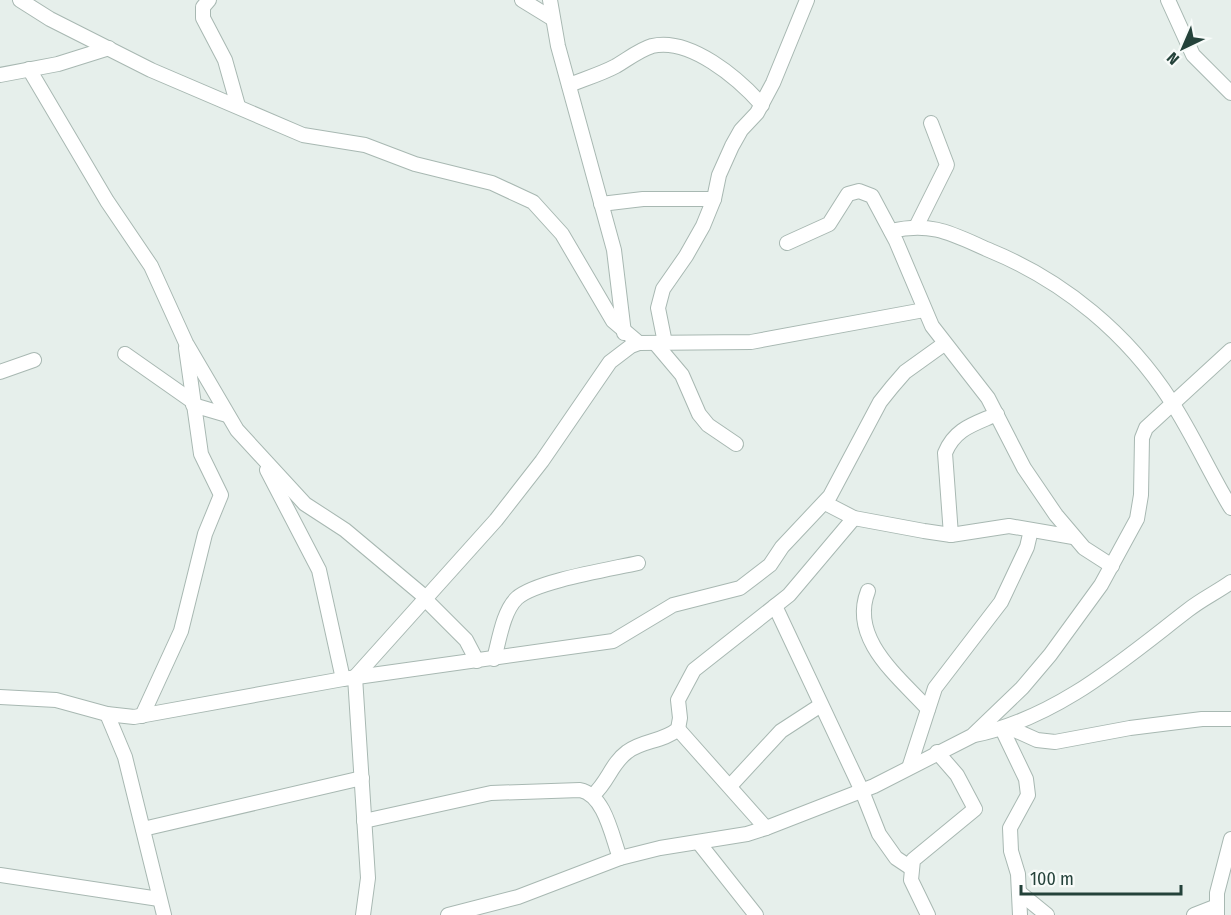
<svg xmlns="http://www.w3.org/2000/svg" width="1231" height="915" font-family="'Fira Sans Condensed',sans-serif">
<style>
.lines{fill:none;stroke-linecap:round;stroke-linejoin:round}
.minor-casing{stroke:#a8b8b2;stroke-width:16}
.minor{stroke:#fff;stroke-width:14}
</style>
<rect width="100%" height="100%" fill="#e6efeb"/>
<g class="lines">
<g class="minor-casing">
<g id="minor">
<path d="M20,0L50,19L151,70L303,135L365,145L415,164L492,183L533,202L562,234L613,321L639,343"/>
<path d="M209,0L203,7V18L225,60L238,106"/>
<path d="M522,0L553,19"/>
<path d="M550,0L558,46L614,250L624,333"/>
<path d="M1168,0L1193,55L1231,93"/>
<path d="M29,69L107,201L151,266L186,343L237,430L305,504L345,530L425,597"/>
<path d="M0,75L58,64L109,48"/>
<path d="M569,85C584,79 601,74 616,66C628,59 639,50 652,46C690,37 738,78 762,105"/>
<path d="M601,204L643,199H714"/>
<path d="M916,227L947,165L931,123"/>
<path d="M891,231C933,221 954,235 991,251C1064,281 1128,334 1171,401C1193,435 1210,473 1231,508"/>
<path d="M787,243L829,224L848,194L859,191L872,196L896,241L932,326L988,398L1024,468L1056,515L1084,548L1112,566"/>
<path d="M655,343L682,375L699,414L708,425L736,444"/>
<path d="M665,343L658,308L663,289L686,256L703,226L714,199L719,175L732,146L741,130L757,113L773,83L807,0"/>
<path d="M125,354L192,401"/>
<path d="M0,372L34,360"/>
<path d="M193,405L227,415"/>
<path d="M267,470L319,570L343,679"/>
<path d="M825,503L854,518L924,531L951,535L1009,526L1073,537"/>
<path d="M951,535L945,453C955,428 975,424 997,414"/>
<path d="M868,591C849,639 899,677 928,709"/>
<path d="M424,598L466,640L477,661"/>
<path d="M775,606L862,791L879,834L896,858L911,868"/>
<path d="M494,659C499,641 503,611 517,598C536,581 612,569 638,563"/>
<path d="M0,697L56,700L107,714L134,717L343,679L613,641L673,605L740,588L770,565L782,547L830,496L880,402L892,387L905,372L944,344"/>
<path d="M107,714L125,757L164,915"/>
<path d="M142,716L181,631L205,534L221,495L201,454L186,348"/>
<path d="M1008,727L1037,740L1055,742L1130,728L1202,719H1231"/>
<path d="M678,729L766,828"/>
<path d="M1002,729L1026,779L1028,795L1010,828L1011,851L1018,874L1020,915"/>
<path d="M975,735C1059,717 1123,660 1188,610C1202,599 1217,592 1231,582"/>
<path d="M910,765L935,688L1001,602L1027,547L1031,530"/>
<path d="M731,785L781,731L821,705"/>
<path d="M593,795C608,782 611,764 627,752C642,740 663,742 678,729L680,718L678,700L694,670L789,595L854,518"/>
<path d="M364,821L491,793L580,790C605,795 612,837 620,858"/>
<path d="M143,829L362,778"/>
<path d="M699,843L756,915"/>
<path d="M0,875L159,899"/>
<path d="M1020,893L1047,915"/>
<path d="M363,915L368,878L355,677L496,520L542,461L610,362L631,346L639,343L751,342L924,310"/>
<path d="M448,915L518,897L620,858L660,848L747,834L766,828L874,786L972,736L1022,688L1050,655L1101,585L1137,519L1141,495L1142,438L1146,428L1231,350"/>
<path d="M928,915L911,880L913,860L975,809L957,775L937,752"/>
<path d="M1194,915L1217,906"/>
<path d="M1217,915V893L1231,839"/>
</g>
</g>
<use href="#minor" class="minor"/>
</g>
<g transform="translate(1183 48) rotate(224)" stroke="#f7fbf9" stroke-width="4.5" paint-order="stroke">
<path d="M0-4.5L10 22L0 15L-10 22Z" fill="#24423a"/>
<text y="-9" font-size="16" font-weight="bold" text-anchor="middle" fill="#24423a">N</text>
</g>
<path d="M1021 885v9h160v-9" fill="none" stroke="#24423a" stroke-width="3"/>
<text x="1030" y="885" font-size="18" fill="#24423a" stroke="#f7fbf9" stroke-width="4.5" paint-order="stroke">100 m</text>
</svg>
